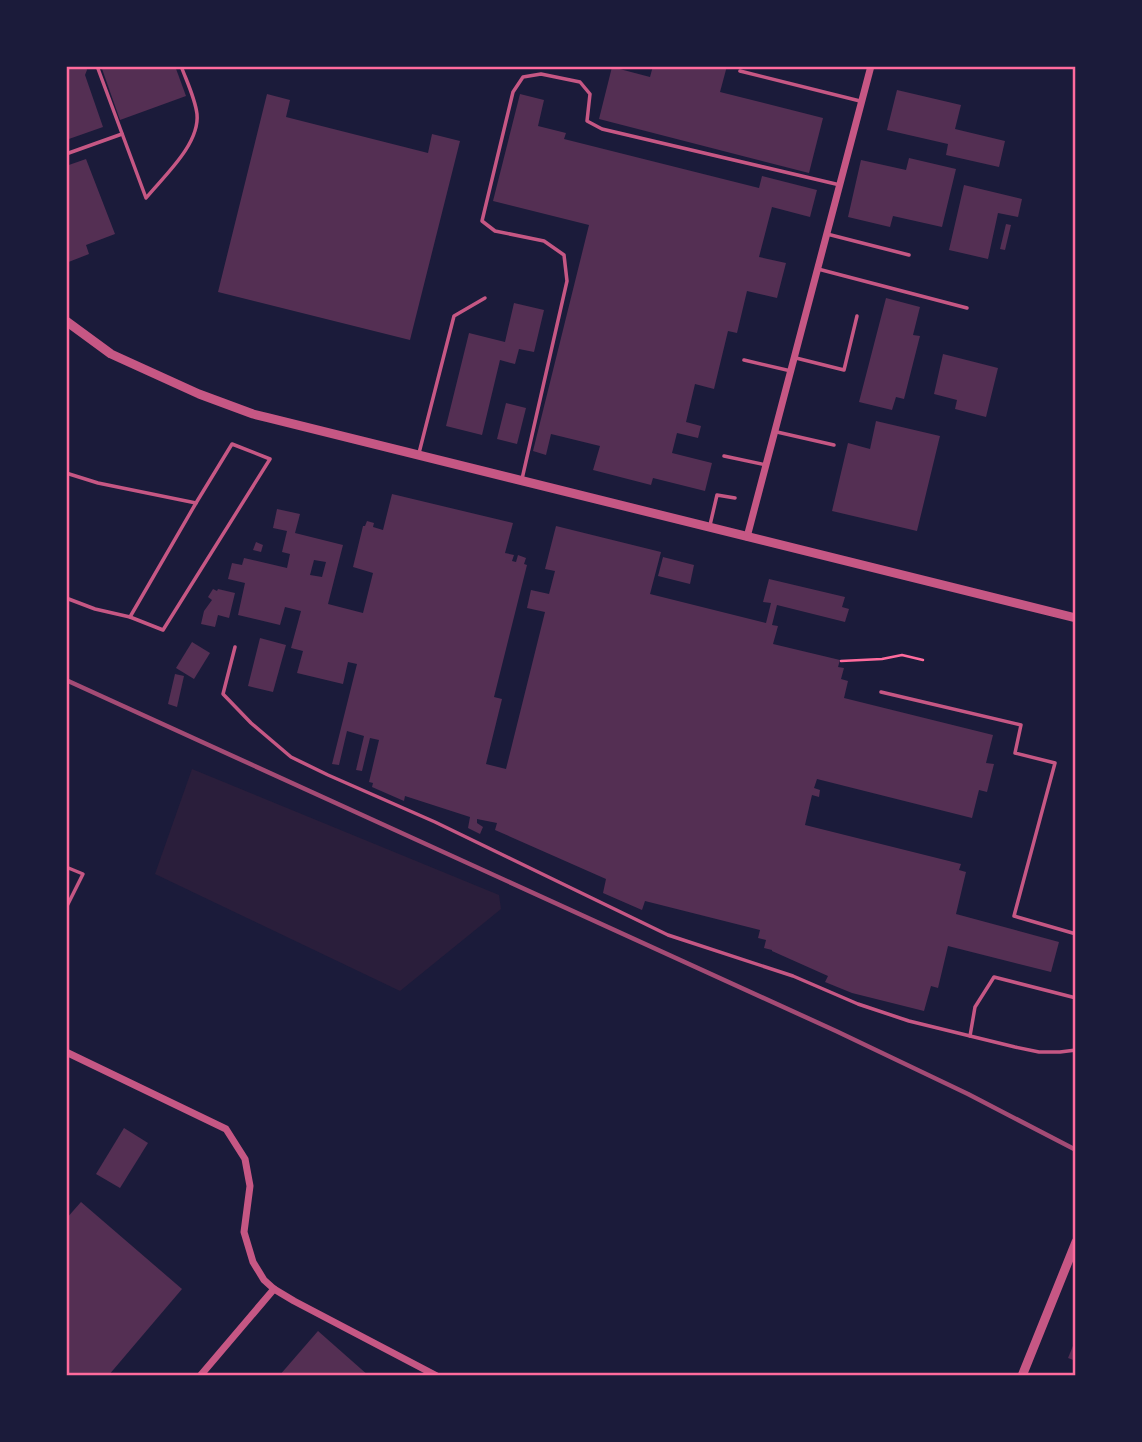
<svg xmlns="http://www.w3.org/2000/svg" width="1142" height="1442" font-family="Cabin,sans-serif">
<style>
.green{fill:#2a1e3b}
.building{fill:#542f53;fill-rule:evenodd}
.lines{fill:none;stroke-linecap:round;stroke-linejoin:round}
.path{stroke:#ff6b9d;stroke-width:2.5}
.service{stroke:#c65784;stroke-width:3.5}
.minor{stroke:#c65784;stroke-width:7}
.tertiary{stroke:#c65784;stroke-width:9}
.rail{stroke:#a44b75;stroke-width:4.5}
.neatline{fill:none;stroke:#ff6b9d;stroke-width:2.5}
</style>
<rect width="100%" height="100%" fill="#1b1b3a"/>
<path class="green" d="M192,769L499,895L501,909L400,991L155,874Z"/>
<g class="building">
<path d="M66,66H86L87,70L85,75L103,127L66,140Z"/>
<path d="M101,66H175L186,96L120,120Z"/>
<path d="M653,66H727L720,92L823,118L809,173L599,119L612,67L650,77Z"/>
<path d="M897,90L961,105L955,129L1005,141L999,167L946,155L948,144L887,130Z"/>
<path d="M267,94L290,100L286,117L428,153L432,134L460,141L410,340L218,292Z"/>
<path d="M520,94L544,100L538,126L566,133L564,139L759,188L762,176L817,190L810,217L772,207L759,257L786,263L777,298L747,291L737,333L728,331L714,389L695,384L686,422L701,426L698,438L677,433L672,453L712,463L705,491L653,478L651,485L593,470L600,446L551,434L546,455L533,451L589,225L493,201Z"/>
<path d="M909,158L956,169L942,227L893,216L890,227L848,217L861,160L906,170Z"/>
<path d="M86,159L115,234L86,245L89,254L66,263V166Z"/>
<path d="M964,185L1022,199L1018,217L998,213L988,259L949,250Z"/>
<path d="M1006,224L1011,225L1005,250L1000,249Z"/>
<path d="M886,298L920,307L913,335L920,336L904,399L896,397L892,410L859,402Z"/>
<path d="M514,303L544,310L534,352L519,349L515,364L500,360L482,435L446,426L469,333L505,342Z"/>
<path d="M943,354L998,368L986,417L955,409L957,400L934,394Z"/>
<path d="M506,403L526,408L517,444L497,439Z"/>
<path d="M876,421L940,436L917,531L832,511L848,443L870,449Z"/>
<path d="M392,494L513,523L505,553L514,555L512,561L516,562L518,555L526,558L524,564L527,565L494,697L502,699L486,764L506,769L545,612L527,608L531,590L549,594L555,571L545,569L556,526L661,552L650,594L766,623L771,603L763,602L769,579L845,597L842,607L849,609L845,622L777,605L772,625L778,626L773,644L840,660L838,667L844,668L841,679L848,681L844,698L993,735L986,763L994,764L987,792L979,790L972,818L817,779L814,788L820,790L819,797L812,795L805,825L961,864L959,870L966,872L956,914L1059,942L1051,972L948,946L938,988L931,986L924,1011L852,993L825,982L828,976L772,951V950L764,948L766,940L758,938L760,930L645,901L642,910L603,893L606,879L495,830L497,823L477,819V823L483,827L480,834L468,828L470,817L405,796L404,801L372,787L373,783L369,782L379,740L370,738L362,771L356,770L364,736L347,731L339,765L332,764L357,664L348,662L343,684L297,673L303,651L291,648L301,611L285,607L280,625L238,615L245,583L228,579L232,563L242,565L244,558L287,568L290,554L282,552L287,531L273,528L277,509L300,514L295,533L343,545L328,604L363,613L373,573L353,567L363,526H365L367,521L374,523L373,527L383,530ZM314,560L326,562L322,577L310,575Z"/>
<path d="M256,542L263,545L261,552L253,550Z"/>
<path d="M663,557L694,565L690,584L658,576Z"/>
<path d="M213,589L217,591L218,589L235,593L229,618L218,615L215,627L201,624L204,611L212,600L208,597Z"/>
<path d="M260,638L286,645L273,692L248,686Z"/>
<path d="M192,642L210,653L194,679L176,668Z"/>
<path d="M175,674L184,676L177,707L168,704Z"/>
<path d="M124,1128L148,1143L120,1188L96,1174Z"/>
<path d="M81,1202L182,1289L108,1376H66V1219Z"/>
<path d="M318,1331L369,1376H279Z"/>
<path d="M1075,1341H1076V1361L1068,1358Z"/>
</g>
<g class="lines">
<path class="path" d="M841,661L882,659L902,655L923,660"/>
<g class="service">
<path d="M97,66L146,198C164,176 200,144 197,114C195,98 187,82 181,66"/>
<path d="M740,71L860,101"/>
<path d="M66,154L122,134"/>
<path d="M827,234L909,255"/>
<path d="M818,269L967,308"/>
<path d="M796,358L844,370L857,316"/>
<path d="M744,360L791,371"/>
<path d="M777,432L834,445"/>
<path d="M419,453L454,316L485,298"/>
<path d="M724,456L766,465"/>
<path d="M66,473L98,483L196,503L232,444L270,459L163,630L130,617L95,609L66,598"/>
<path d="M522,479L567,281L564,255L544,241L495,231L482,221L513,92L523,77L541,74L580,82L590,94L587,121L602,129L840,185"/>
<path d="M710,525L717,495L735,498"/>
<path d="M130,617L196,503"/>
<path d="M235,647L223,694L251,723L291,757L328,775L435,822L668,935L793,976L858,1004L909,1021L1015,1047L1039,1052H1060L1076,1050"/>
<path d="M881,692L1021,725L1015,753L1055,763L1014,916L1076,934"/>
<path d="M66,867L83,874L66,908"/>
<path d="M970,1036L975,1007L994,977L1076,998"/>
</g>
<g class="minor">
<path d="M747,537L871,66"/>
<path d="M66,1052L226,1129L245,1159L250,1186L244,1232L253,1262L264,1280L274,1289L294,1301L437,1376"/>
<path d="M200,1376L274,1289"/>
</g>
<g class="tertiary">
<path d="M66,321L111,354L199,394L253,414C527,483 802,548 1076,618"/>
<path d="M1022,1376L1076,1242"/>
</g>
<path class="rail" d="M66,680L836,1031L968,1094L1076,1150"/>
</g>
<rect width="1142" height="1442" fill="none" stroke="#1b1b3a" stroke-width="136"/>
<rect x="68" y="68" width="1006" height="1306" class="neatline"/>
</svg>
